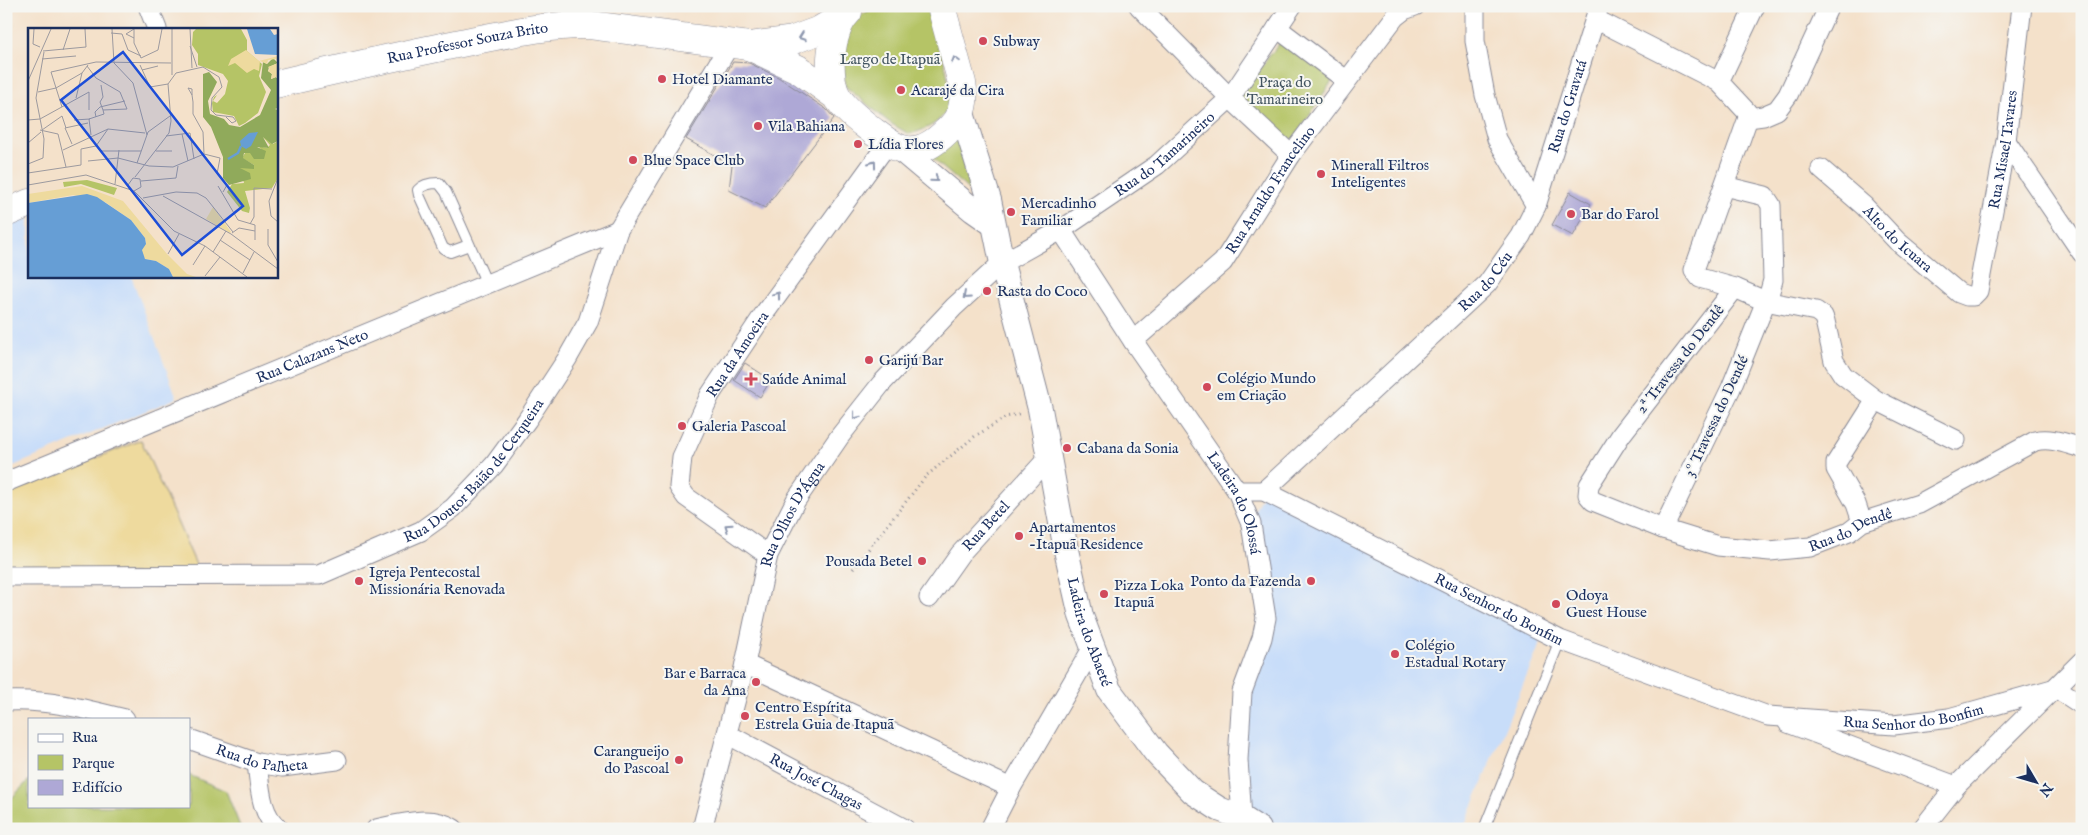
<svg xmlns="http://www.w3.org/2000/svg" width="2088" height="835" font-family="'IM FELL English',serif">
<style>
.built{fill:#c8ddf9}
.green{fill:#b5c466;stroke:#687a62}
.sand{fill:#eeda9e;stroke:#84847e}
.building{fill:#aea8d6}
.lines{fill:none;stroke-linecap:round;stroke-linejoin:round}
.service-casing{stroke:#888894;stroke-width:12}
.minor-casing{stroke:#888894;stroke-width:21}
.tertiary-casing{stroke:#888894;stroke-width:26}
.secondary-casing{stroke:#888894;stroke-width:29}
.path{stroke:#888894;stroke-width:3;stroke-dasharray:1 4;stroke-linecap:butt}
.service{stroke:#fff;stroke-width:10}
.minor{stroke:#fff;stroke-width:19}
.tertiary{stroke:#fff;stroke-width:24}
.secondary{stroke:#fff;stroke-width:28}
.oneway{stroke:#8d97ae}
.poi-dot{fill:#d1495b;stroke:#f6f6f2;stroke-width:2}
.labels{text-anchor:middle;stroke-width:4;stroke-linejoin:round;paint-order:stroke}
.poi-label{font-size:15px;fill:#1b2f5e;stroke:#f6f6f2;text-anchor:start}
.street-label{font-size:15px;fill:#1b2f5e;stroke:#f6f6f2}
.park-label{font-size:15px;fill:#425460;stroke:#f6f6f2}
.inset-river{fill:none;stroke:#669ed5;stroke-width:2.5}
.inset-road{fill:none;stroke:#9d9a9f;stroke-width:1}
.view{fill:#1d4ed8;fill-opacity:0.15;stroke:#1d4ed8;stroke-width:2.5}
.inset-edge{fill:none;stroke:#1b2f5e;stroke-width:2.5}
</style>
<rect width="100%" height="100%" fill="#f6f6f2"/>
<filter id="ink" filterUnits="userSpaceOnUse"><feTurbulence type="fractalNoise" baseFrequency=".02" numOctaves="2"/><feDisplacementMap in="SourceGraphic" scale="10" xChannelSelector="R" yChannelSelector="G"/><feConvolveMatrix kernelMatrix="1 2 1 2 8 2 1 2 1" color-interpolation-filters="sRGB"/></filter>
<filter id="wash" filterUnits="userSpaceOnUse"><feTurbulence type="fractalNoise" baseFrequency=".0096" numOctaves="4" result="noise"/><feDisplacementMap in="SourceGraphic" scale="20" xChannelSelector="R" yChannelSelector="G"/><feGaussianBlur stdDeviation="1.12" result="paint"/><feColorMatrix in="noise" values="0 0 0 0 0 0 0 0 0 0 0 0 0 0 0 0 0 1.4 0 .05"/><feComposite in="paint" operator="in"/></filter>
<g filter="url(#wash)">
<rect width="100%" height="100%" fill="#f4e1ca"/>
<g class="built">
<path d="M29,218V276H131L177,398L6,469V227Z"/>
<path d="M1264,491L1545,632L1463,829H1259L1242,818L1238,760L1265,627L1254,512Z"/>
</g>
<g class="green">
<path d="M878,6L927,7C934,31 953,77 949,102C946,121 926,130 909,134L890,123L845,86L842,37L861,15Z"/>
<path d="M1281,41L1334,78L1289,146L1238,97Z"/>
<path d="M962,127L977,197L925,152Z"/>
<path d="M189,775L226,791L241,829H6V804L29,780V806H189Z"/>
</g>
<path class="sand" d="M141,440L201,576L6,570V494Z"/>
<g id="blocks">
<g class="building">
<path d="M733,62L749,63L778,77L826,109L834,118L765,208L729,190L732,165L686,139Z"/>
<path d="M1570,192L1591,204L1573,236L1552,225Z"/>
<path d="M745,363L771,380L760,397L734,380Z"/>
</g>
</g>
</g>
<g filter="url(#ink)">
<use href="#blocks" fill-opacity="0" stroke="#888894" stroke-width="1"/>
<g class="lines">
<g class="service-casing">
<g id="service">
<path d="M469,245L450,252L443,248L419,195L418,190C423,184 432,183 439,183L446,192L487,284"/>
<path d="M1484,829L1560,640"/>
</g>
</g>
<g class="minor-casing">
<g id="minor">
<path d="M148,6L157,29"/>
<path d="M1139,6L1230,98L1291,155"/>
<path d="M1475,6V41L1485,95L1497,139L1536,206"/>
<path d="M1595,19L1719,82L1747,112L1748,118L1694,270L1700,278L1735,288"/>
<path d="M1277,28L1346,80"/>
<path d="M1719,82L1755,6"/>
<path d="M1748,118L1763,116L1777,110L1788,95L1829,6"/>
<path d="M2006,141L2082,253"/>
<path id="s1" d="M1821,169L1864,206L1897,241L1959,293L1967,296H1973L1978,291L2006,141L2022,6"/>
<path id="s2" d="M1061,230L1133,341L1237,491L1251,524L1266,618L1262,638L1242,692L1238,760L1242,818"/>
<path id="s3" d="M1133,341L1223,262L1291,155L1395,17L1404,10L1415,6"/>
<path id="s4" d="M1956,440L1876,400L1843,375L1834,361L1825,321L1823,316L1816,311L1765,301L1735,288L1621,435L1589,485L1588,495L1593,501L1663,529L1718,546L1770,551L1810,547L1849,532L1862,522L1919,504L2035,441C2051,437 2067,444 2082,448"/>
<path id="s5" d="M6,482L618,230"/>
<path id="s6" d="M1237,491H1264L1560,640L1768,716L1894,725L1949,718L2056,688"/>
<path id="s7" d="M1264,491L1487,284L1521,236L1536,206L1599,6"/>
<path d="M1862,522L1856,504L1836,469V463L1876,400"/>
<path d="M1663,529L1731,388L1770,291L1773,280L1771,205L1765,196L1724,186"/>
<path id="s8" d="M768,555L686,497L679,487L682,457L710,395L764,314L888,143"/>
<path id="s9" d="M6,576L319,575L421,531L453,508L494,465L527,420L567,359L588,322L618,230L730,44"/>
<path id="s10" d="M929,598L960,554L1048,458"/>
<path d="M745,664L1011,788"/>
<path d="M2056,688L2082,705"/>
<path d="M6,701C47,699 86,709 125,719"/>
<path d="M1788,723L1956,786"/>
<path id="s11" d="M727,734L905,829"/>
<path id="s12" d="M189,739L257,763L282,767L337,760"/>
<path d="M257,763C260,786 260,814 279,829"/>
<path d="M376,829C399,824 432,814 454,829"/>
<path id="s13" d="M702,829L745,664L768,555L796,500L840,436L881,384L954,307L1002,263L1061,230L1157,165L1230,98L1292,6"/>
<path d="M990,829L1011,788L1093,647"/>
<path d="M1922,829L1956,786L2082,661"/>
</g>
</g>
<g class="tertiary-casing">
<g id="tertiary">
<path id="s14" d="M962,113L989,200L1002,263L1040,409L1066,550L1081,616L1109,690L1156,753L1193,792L1219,809L1242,818L1259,829"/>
<path d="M898,147L973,210L993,224"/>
</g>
</g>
<g class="secondary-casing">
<g id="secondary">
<path d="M848,12C830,29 825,78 838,98C847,112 862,122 874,132C884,139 895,149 907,150C922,152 937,141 947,131C962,118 966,103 962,83L941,6"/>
<path d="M749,46L798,69L837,97"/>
<path id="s15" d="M276,84C339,69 402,55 466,42C507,34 547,24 590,25L749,46L793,40L820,30L845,15"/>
<path d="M6,213L29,203"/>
</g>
</g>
<path class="path" d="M853,569L926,476L974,437L1006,417L1022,413"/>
<use href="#service" class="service"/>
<use href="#minor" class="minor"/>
<use href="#tertiary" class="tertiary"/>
<use href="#secondary" class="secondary"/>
</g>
<defs><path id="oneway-chevron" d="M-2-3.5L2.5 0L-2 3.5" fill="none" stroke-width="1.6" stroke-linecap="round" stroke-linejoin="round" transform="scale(1.25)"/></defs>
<g class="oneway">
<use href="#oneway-chevron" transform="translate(802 37) rotate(160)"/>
<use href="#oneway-chevron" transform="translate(955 60) rotate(-106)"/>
<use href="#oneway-chevron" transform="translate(873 164) rotate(-54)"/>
<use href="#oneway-chevron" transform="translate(935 179) rotate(39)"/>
<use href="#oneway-chevron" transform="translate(777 295) rotate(-54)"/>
<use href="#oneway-chevron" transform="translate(966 296) rotate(138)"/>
<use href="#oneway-chevron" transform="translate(856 416) rotate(128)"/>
<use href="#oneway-chevron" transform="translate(728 527) rotate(-145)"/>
</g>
</g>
<g class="poi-dot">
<circle cx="983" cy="41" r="5"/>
<circle cx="662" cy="79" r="5"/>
<circle cx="901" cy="90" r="5"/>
<circle cx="758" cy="126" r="5"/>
<circle cx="858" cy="144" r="5"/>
<circle cx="633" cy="160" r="5"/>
<circle cx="1321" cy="174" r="5"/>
<circle cx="1011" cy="212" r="5"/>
<circle cx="1571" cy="214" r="5"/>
<circle cx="987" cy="291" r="5"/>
<circle cx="869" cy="360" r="5"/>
<path d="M748.5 371.5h5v5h5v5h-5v5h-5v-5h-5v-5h5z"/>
<circle cx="1207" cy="387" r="5"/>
<circle cx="682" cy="426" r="5"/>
<circle cx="1067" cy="448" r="5"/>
<circle cx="1019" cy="536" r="5"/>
<circle cx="922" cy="561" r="5"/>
<circle cx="359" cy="581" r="5"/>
<circle cx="1311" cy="581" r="5"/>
<circle cx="1104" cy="594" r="5"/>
<circle cx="1556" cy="604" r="5"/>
<circle cx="1395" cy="654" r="5"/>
<circle cx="756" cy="682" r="5"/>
<circle cx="745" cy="716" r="5"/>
<circle cx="679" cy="760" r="5"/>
</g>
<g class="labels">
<g class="poi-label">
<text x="993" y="46">Subway</text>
<text x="672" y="84">Hotel Diamante</text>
<text x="911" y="95">Acarajé da Cira</text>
<text x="768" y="131">Vila Bahiana</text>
<text x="868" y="149">Lídia Flores</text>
<text x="643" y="165">Blue Space Club</text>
<text x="1331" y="170">Minerall Filtros<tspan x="1331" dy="17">Inteligentes</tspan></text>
<text x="1021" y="208">Mercadinho<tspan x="1021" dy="17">Familiar</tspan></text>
<text x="1581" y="219">Bar do Farol</text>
<text x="997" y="296">Rasta do Coco</text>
<text x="879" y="365">Garijú Bar</text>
<text x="1217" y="383">Colégio Mundo<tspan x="1217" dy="17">em Criação</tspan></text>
<text x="762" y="384">Saúde Animal</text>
<text x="692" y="431">Galeria Pascoal</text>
<text x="1077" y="453">Cabana da Sonia</text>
<text x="1029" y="532">Apartamentos<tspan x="1029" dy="17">-Itapuã Residence</tspan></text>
<text x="912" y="566" text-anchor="end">Pousada Betel</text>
<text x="369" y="577">Igreja Pentecostal<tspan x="369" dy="17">Missionária Renovada</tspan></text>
<text x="1301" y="586" text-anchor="end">Ponto da Fazenda</text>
<text x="1114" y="590">Pizza Loka<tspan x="1114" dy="17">Itapuã</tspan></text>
<text x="1566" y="600">Odoya<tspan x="1566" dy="17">Guest House</tspan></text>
<text x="1405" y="650">Colégio<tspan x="1405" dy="17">Estadual Rotary</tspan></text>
<text x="746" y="678" text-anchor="end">Bar e Barraca<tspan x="746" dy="17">da Ana</tspan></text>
<text x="755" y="712">Centro Espírita<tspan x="755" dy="17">Estrela Guia de Itapuã</tspan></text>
<text x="669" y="756" text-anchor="end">Carangueijo<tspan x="669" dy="17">do Pascoal</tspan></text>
</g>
<g class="street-label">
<text dy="5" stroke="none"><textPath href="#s15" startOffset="196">Rua Professor Souza Brito</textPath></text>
<text dy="5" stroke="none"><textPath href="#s7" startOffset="501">Rua do Gravatá</textPath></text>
<text dy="5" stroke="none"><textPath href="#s1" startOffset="351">Rua Misael Tavares</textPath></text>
<text dy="5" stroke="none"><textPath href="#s13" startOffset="855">Rua do Tamarineiro</textPath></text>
<text dy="5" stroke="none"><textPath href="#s3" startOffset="206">Rua Arnaldo Francelino</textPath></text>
<text dy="5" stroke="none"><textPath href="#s1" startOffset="104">Alto do Icuara</textPath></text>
<text dy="5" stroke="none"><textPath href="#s7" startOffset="305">Rua do Céu</textPath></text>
<text dy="5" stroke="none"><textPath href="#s8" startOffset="260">Rua da Amoeira</textPath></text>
<text dy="5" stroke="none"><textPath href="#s5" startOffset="331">Rua Calazans Neto</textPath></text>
<text transform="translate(1680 359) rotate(-52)" y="5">2ª Travessa do Dendê</text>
<text transform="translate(1716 416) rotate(-65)" y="5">3º Travessa do Dendé</text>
<text dy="5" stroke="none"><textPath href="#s9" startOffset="504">Rua Doutor Baião de Cerqueira</textPath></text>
<text dy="5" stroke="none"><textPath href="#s2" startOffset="325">Ladeira do Olossá</textPath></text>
<text dy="5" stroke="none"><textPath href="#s13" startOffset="329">Rua Olhos D'Água</textPath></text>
<text dy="5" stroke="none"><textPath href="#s10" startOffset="92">Rua Betel</textPath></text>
<text dy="5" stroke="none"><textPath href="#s4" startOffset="820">Rua do Dendê</textPath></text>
<text dy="5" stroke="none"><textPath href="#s6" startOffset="290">Rua Senhor do Bonfim</textPath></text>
<text dy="5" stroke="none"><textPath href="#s14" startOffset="535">Ladeira do Abaeté</textPath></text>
<text dy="5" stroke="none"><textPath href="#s6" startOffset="726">Rua Senhor do Bonfim</textPath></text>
<text dy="5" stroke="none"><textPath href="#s12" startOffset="76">Rua do Palheta</textPath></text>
<text dy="5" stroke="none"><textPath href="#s11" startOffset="101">Rua José Chagas</textPath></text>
</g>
<g class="park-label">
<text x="890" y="64">Largo de Itapuã</text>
<text x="1285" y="87">Praça do<tspan x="1285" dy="17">Tamarineiro</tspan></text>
</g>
</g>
<g transform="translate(28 28)">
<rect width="250" height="250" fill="#f4e1ca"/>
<path d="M168,1H213L219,12V23L234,36L231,48L238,64L230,85L217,95L211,98L206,88L185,84L184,75L186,69L189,67L185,73L189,75L197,66L200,53L195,46L170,37V26L164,17L165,4ZM238,107L245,116L250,113V150L244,160L217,163L222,180L221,185L214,183L199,164L204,156L216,155L212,140L226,137L214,130L217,125L234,122L230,118L239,120L242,117L235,109ZM59,152L89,160L86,167L53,156L36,159L35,154Z" fill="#b5c466"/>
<path d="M245,30L250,35L241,39L240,43L244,46L243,51L248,49L250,51V80L247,81L250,82V113L244,116L235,109L241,120L229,119L238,123L236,131H226L222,125H216L215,130L226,137V141L212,140L222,145L223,151L201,157L195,150V129L183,99L175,89V46L181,44L189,54L180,73L182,86L196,91L201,97L212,99L232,87L243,62L233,50L235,34L239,36Z" fill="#90aa5b"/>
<path d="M218,22L231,33L250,28V51L248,49L243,51L244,46L240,43L242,41L240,39L250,35L248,31L240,32L239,36L232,33L231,43L226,41L219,45L207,35L200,38L203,31ZM54,158L95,173L139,226L159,246L168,249H145L141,241L128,233L117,231L113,222L118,215L117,210L103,192L77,174L45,167L0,175V166ZM185,179L203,204L202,205L178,191Z" fill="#eeda9e"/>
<path d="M219,1H242L246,7L250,6V27L227,26ZM230,104L223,118L218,121L213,118L212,113L221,105ZM59,166L69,169L103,192L117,210L118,216L114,222L117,231L128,233L141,241L145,249H0V175Z" fill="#669ed5"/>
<path class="inset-river" d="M200,131L210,125L213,118"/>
<path class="inset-road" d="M6,1L5,16L12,19M84,1L86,35M106,1V15L113,30L130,22L134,1M106,1L98,6L106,10M144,1V47M162,1L164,40M83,5L94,6L100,22L113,28M162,18L169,39M35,22L42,1M15,23L58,19L57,1M14,31L48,28M86,35L105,55L119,107M112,37L122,59L140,56M59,38L68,50L92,64L99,81L75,82L72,74L75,69L73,57M114,42L130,38M0,53L23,1M10,64L28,60L54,45L60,37M164,67L160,60L164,61V67L165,74V86L175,104L176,126M48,70L54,45M34,79L23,44L68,34L143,35M68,89L67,84L72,79L97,73M0,92L12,91L61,64V82M46,92L62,91M12,102L30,106L38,139M14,102L34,88L38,100M162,105L166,131M154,106L160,133M63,107L61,91L76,86L75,82M138,108L162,105M0,115L13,104M44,116L37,100L60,95M68,118L74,123H113M35,122L80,101L117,105M128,123H144M176,126L192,130L189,146L199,157L195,164M60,133L90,130L121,138L145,139L176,126M109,135L120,104L142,88M0,136L15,130L16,111L8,70L16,24M0,145L53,137V121L68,118L80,101M107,149L141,105L143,93L140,56L148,45L175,39L191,49L194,59L184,70L183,82L188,87L205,89L208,93L204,95L198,89M250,150L241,173L243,188L250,194M113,153L148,150L150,138M87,156L91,122M0,157L58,147L106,163L113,159L112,151L105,150L100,157L101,161M190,158L210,192L227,197V212M106,163L146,203L177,218L219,249M135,168L203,206L250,241M115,170L148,164L169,165L178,170L205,204M222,196L226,189V160L244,161M240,201V217L250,234M204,205L211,200L227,203M192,212L222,232M185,224L198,203M140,226L151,206M165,237L177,218M215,245L226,224M177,248L192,229"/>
<path class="view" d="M95,24L215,178L154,227L33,72Z"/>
<rect width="250" height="250" class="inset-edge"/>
</g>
<rect width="2088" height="835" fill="none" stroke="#f6f6f2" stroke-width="25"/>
<rect x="28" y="718" width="162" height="90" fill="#f6f6f2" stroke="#9ea6b7"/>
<rect x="38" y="734" width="25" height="8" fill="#ffffff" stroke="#9ea6b7"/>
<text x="72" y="742" font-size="15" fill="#1b2f5e">Rua</text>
<rect x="38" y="755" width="25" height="15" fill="#b5c466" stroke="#9ea6b7"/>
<text x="72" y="768" font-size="15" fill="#1b2f5e">Parque</text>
<rect x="38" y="780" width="25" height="15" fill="#aea8d6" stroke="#9ea6b7"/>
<text x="72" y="792" font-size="15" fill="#1b2f5e">Edifício</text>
<g transform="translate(2036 782) rotate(128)" stroke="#f6f6f2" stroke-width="4" paint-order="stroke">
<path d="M0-4L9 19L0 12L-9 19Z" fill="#1b2f5e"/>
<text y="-8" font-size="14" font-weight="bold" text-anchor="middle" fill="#1b2f5e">N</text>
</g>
</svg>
